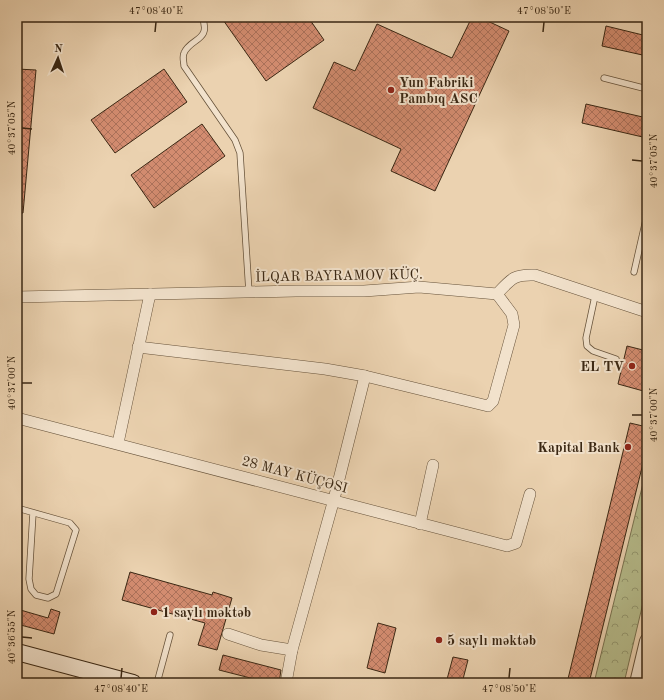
<svg xmlns="http://www.w3.org/2000/svg" width="664" height="700" font-family="'Old Standard TT',serif">
<style>
.forest{fill:url(#forest-crowns);stroke:#787250}
.building{fill:url(#building-cross-hatch);stroke:#3a2713}
.lines{fill:none;stroke-linecap:round;stroke-linejoin:round}
.service-casing{stroke:#66523a;stroke-width:7}
.minor-casing{stroke:#66523a;stroke-width:12}
.tertiary-casing{stroke:#66523a;stroke-width:16}
.secondary-casing{stroke:#3a2713;stroke-width:18}
.service{stroke:#f2e2cc;stroke-width:5.5}
.minor{stroke:#f2e2cc;stroke-width:11}
.tertiary{stroke:#f2e2cc;stroke-width:14}
.secondary{stroke:#f2e2cc;stroke-width:16}
.ticks{fill:none;stroke:#3a2713;stroke-width:1.5}
.poi-dot{fill:#8f2418;stroke:#f2e2cc;stroke-width:1.5}
.labels{text-anchor:middle;stroke-width:4;stroke-linejoin:round;paint-order:stroke}
.poi-label{font-size:14px;font-weight:bold;fill:#3a2713;stroke:#f2e2cc;text-anchor:start}
.street-label{font-size:14px;fill:#3a2713;stroke:#f2e2cc}
.neatline{fill:none;stroke:#3a2713;stroke-width:1.5}
.ticks-label{font-size:10px;text-anchor:middle;fill:#3a2713}
</style>
<defs>
<pattern id="forest-crowns" width="20" height="18" patternUnits="userSpaceOnUse"><rect width="20" height="18" fill="#b6bc8c"/><path d="M2 6a3 3 0 1 1 6 0M12 15a3 3 0 1 1 6 0" fill="none" stroke="#959971"/></pattern>
<pattern id="building-cross-hatch" width="8" height="8" patternUnits="userSpaceOnUse"><rect width="8" height="8" fill="#d38c70"/><path d="M0 0l8 8M0 8l8-8" fill="none" stroke="#ac725b"/></pattern>
</defs>
<rect width="100%" height="100%" fill="#ebd2b0"/>
<filter id="stains"><feTurbulence type="fractalNoise" baseFrequency=".005" numOctaves="4"/><feColorMatrix values="0 0 0 0 .2 0 0 0 0 .09 0 0 0 0 .02 0 0 0 .5 -.17"/></filter>
<radialGradient id="worn" r=".72"><stop offset=".6" stop-color="#630" stop-opacity="0"/><stop offset="1" stop-color="#630" stop-opacity=".3"/></radialGradient>
<path class="forest" d="M647,467V586L624,683H594Z"/>
<g class="building">
<path d="M221,17H308L324,40L266,81Z"/>
<path d="M472,17H479L509,31L435,191L391,171L401,149L313,108L334,62L355,71L377,24L452,58Z"/>
<path d="M606,26L647,36V56L602,46Z"/>
<path d="M17,69L36,70L23,213H17Z"/>
<path d="M164,69L187,102L115,153L91,120Z"/>
<path d="M586,104L647,118V138L582,123Z"/>
<path d="M202,124L225,156L154,208L131,175Z"/>
<path d="M627,346L647,351V392L618,384Z"/>
<path d="M630,423L647,427V447L589,683H567Z"/>
<path d="M130,572L212,595L213,592L232,598L217,650L198,645L205,623L122,600Z"/>
<path d="M17,609L48,618L51,609L60,612L54,634L17,624Z"/>
<path d="M378,623L396,628L385,673L367,668Z"/>
<path d="M223,655L281,670L279,683H270L219,670Z"/>
<path d="M453,657L468,660L462,683H446Z"/>
</g>
<g class="lines">
<g class="service-casing">
<g id="service">
<path d="M202,17C212,41 190,38 184,53C182,57 184,62 184,66L235,140L240,153L249,292"/>
<path d="M604,78L647,89"/>
<path d="M634,272L647,215"/>
<path d="M595,296L586,338L587,346L593,351L616,359"/>
<path d="M17,508L70,523L76,530L56,594L48,598L36,595L31,589L29,579L33,513"/>
<path d="M157,683L170,635"/>
</g>
</g>
<g class="minor-casing">
<g id="minor">
<path d="M17,297L296,291H364L419,287L497,294C511,279 514,274 535,275L647,312"/>
<path d="M138,347L325,369L365,376L488,406L493,401L514,325L512,314L497,294"/>
<path d="M17,418L507,546L516,543L530,494"/>
<path d="M118,443L150,294"/>
<path d="M420,524L433,465"/>
<path d="M228,634L261,645L292,650L334,499L365,376"/>
<path d="M286,683L292,650"/>
</g>
</g>
<g class="tertiary-casing">
<path id="tertiary" d="M637,683L647,641"/>
</g>
<g class="secondary-casing">
<path id="secondary" d="M17,652L133,683"/>
</g>
<use href="#service" class="service"/>
<use href="#minor" class="minor"/>
<use href="#tertiary" class="tertiary"/>
<use href="#secondary" class="secondary"/>
</g>
<path class="ticks" d="M155,32L156,22M543,32L544,22M22,128L32,129M632,160L642,161M22,383H32M632,415H642M22,637L32,638M121,678L122,668M509,678L510,668"/>
<g class="poi-dot">
<circle cx="391" cy="90" r="4"/>
<circle cx="632" cy="366" r="4"/>
<circle cx="628" cy="447" r="4"/>
<circle cx="154" cy="612" r="4"/>
<circle cx="439" cy="640" r="4"/>
</g>
<g class="labels">
<g class="poi-label">
<text x="399" y="87">Yun Fabriki<tspan x="399" dy="16">Pambıq ASC</tspan></text>
<text x="624" y="371" text-anchor="end">EL TV</text>
<text x="620" y="452" text-anchor="end">Kapital Bank</text>
<text x="162" y="617">1 saylı məktəb</text>
<text x="447" y="645">5 saylı məktəb</text>
</g>
<g class="street-label">
<text transform="translate(339 275) rotate(-1)" y="5">İLQAR BAYRAMOV KÜÇ.</text>
<text transform="translate(295 474) rotate(15)" y="5">28 MAY KÜÇƏSI</text>
</g>
</g>
<rect width="664" height="700" fill="none" stroke="#ebd2b0" stroke-width="44"/>
<g transform="translate(58 58) rotate(3)" stroke="#f2e2cc" stroke-width="3" paint-order="stroke">
<path d="M0-3L7 15L0 10L-7 15Z" fill="#3a2713"/>
<text y="-6" font-size="11" font-weight="bold" text-anchor="middle" fill="#3a2713">N</text>
</g>
<rect x="22" y="22" width="620" height="656" class="neatline"/>
<g class="ticks-label">
<text x="156" y="14">47°08'40"E</text>
<text x="544" y="14">47°08'50"E</text>
<text transform="translate(11 128) rotate(-90)" y="4">40°37'05"N</text>
<text transform="translate(653 161) rotate(-90)" y="4">40°37'05"N</text>
<text transform="translate(11 383) rotate(-90)" y="4">40°37'00"N</text>
<text transform="translate(653 415) rotate(-90)" y="4">40°37'00"N</text>
<text transform="translate(11 637) rotate(-90)" y="4">40°36'55"N</text>
<text x="121" y="692">47°08'40"E</text>
<text x="509" y="692">47°08'50"E</text>
</g>
<rect width="100%" height="100%" filter="url(#stains)"/>
<rect width="100%" height="100%" fill="url(#worn)"/>
</svg>
